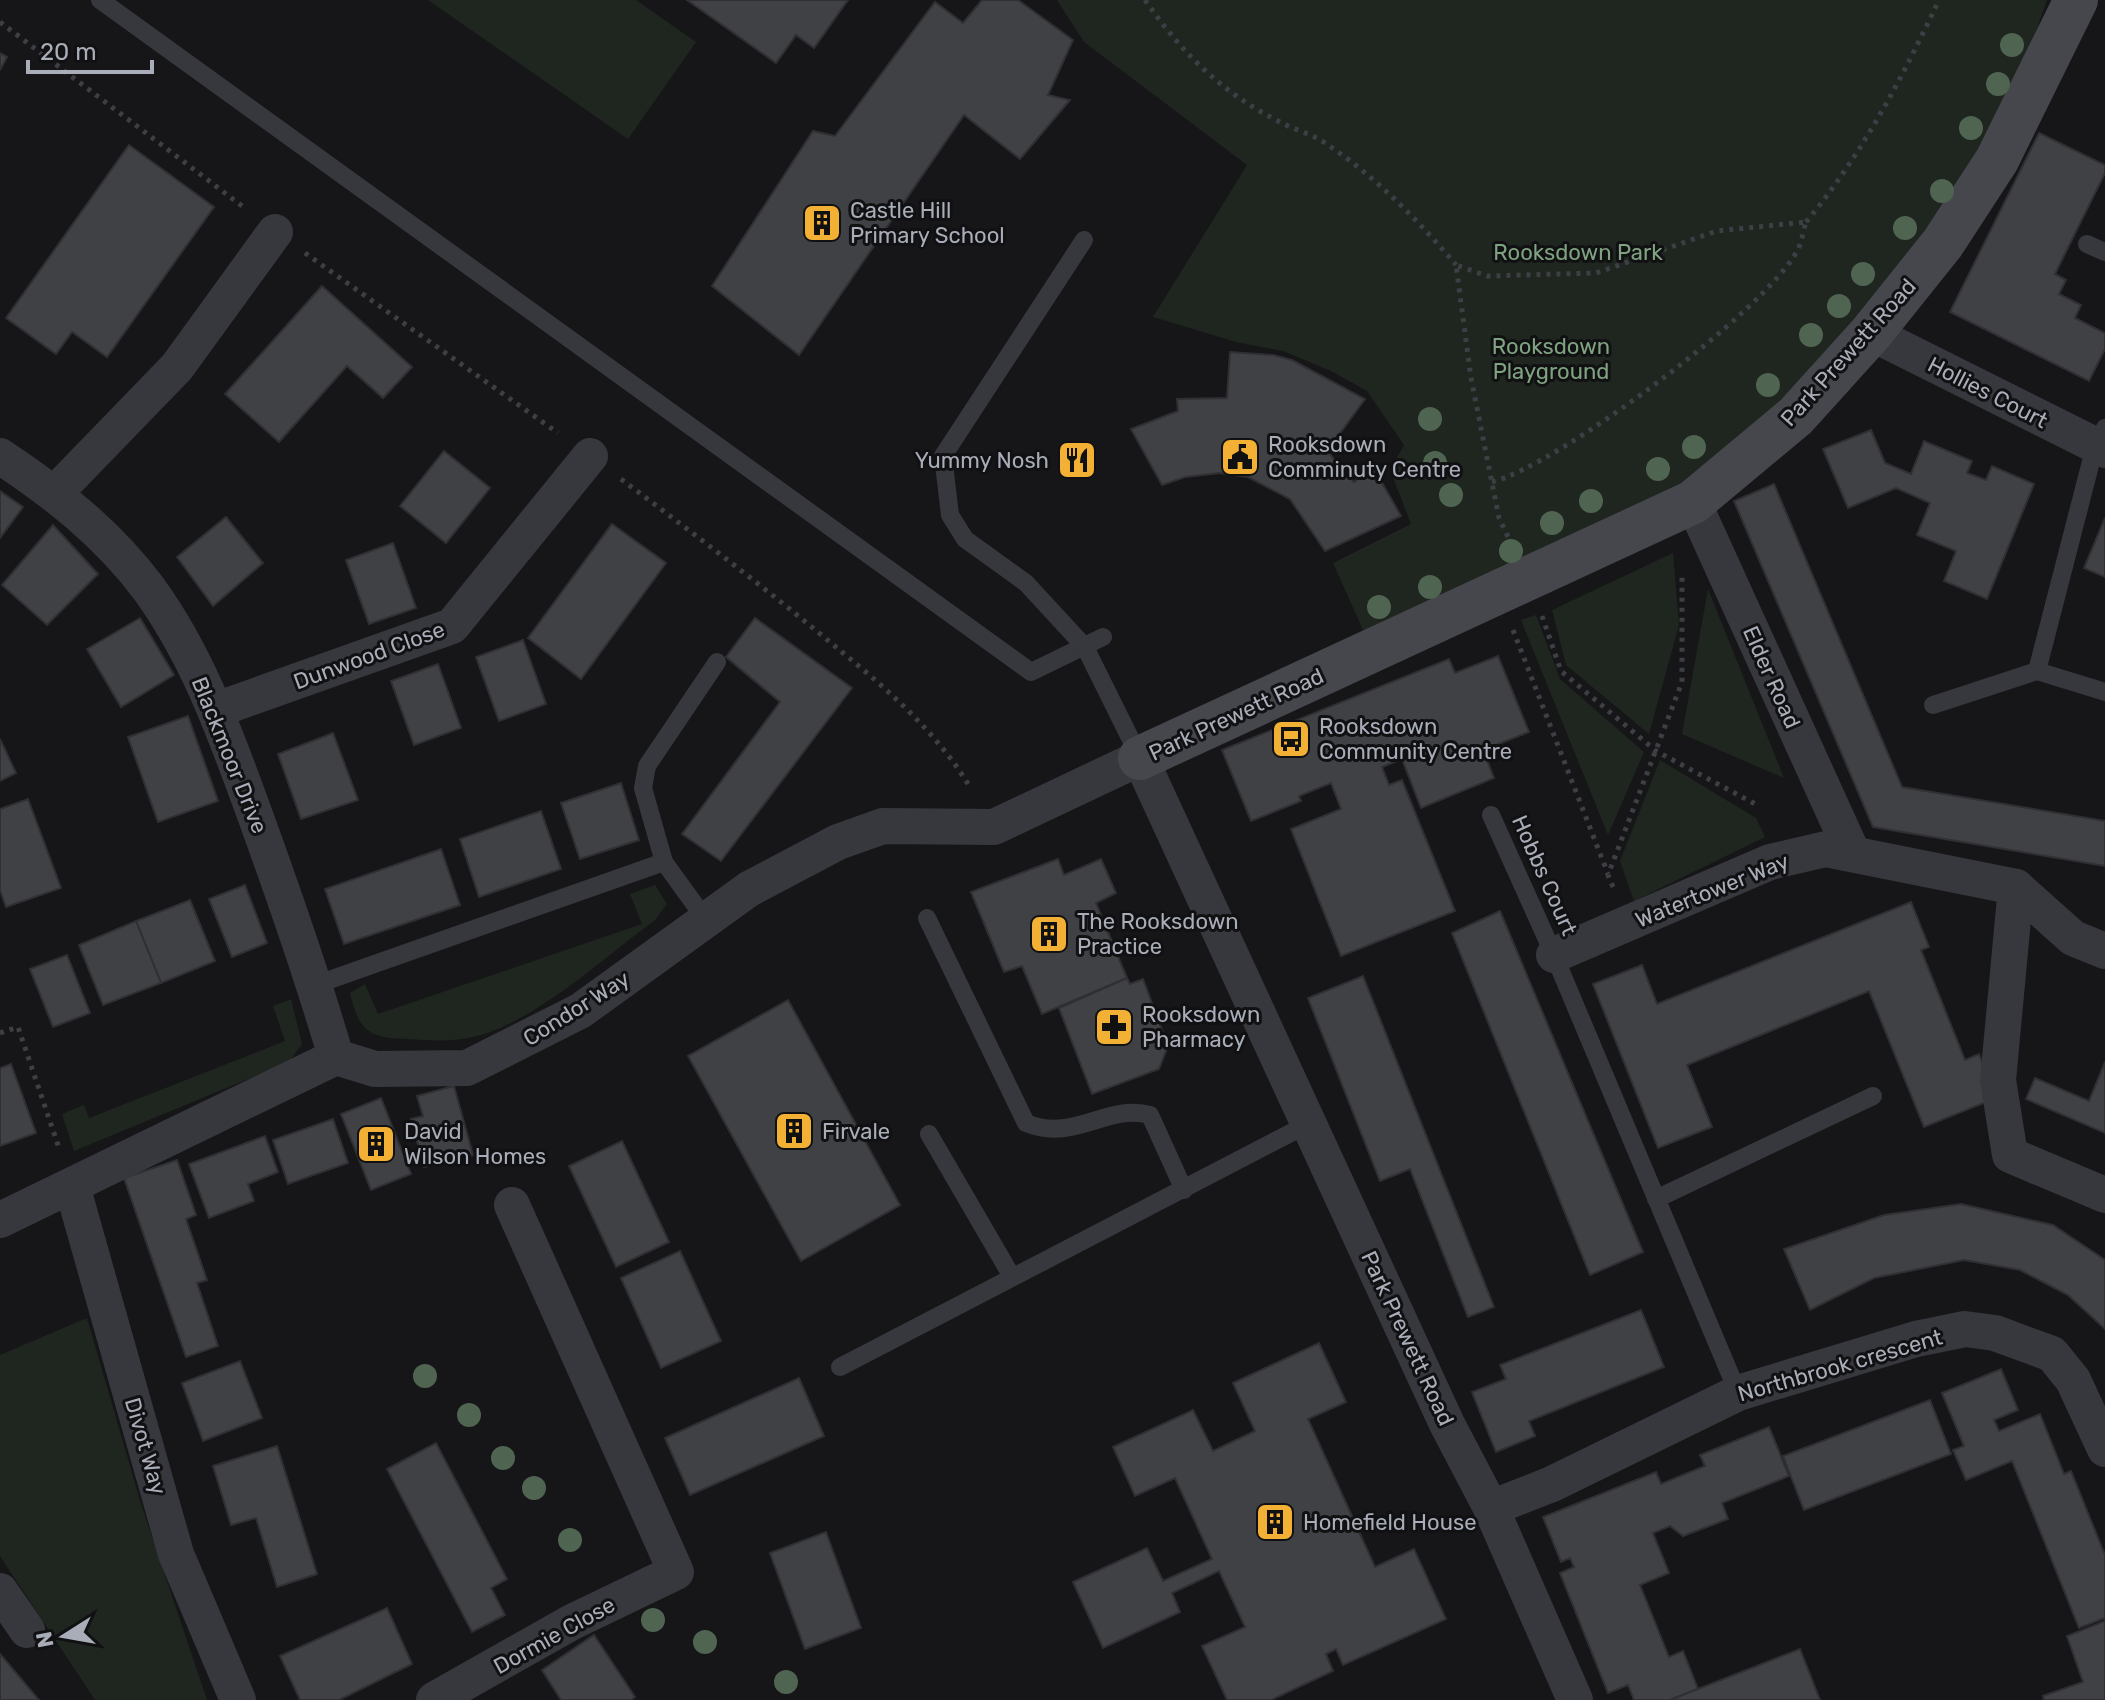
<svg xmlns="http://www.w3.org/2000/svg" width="2105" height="1700" font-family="Rubik,sans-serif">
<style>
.green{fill:#1e261f}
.building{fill:#404145;stroke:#303034;stroke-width:2}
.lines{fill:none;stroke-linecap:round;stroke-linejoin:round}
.path{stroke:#3d3f44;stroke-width:5;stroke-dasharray:4 6;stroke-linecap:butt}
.lane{stroke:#37383d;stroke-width:18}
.street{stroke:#37383d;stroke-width:36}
.secondary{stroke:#45474d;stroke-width:44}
.tree{fill:#506452}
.labels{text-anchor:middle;stroke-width:6;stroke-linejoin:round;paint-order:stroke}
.poi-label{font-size:22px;fill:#a8adb8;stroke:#111113;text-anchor:start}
.park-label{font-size:22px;fill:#7fa381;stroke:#111113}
.street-label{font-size:22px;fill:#a8adb8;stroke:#111113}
</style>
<rect width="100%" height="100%" fill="#161618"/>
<g class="green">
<path d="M428,0H636L696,42L628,139Z"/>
<path d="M1057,0H2047L2020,79L1959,196L1861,323L1687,495L1368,641L1333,563L1411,524L1390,470L1404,445L1367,391L1331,371L1283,351L1236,342L1153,317L1247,165L1084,42Z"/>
<path d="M1673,553L1679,625L1649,734L1566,665L1552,610Z"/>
<path d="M1708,589L1784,778L1682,734Z"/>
<path d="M1536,615L1560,679L1644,752L1608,835L1521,620Z"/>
<path d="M1660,760L1756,818L1765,837L1634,901L1620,861Z"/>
<path d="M655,885L667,904L655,920C606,956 539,1018 481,1035C457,1042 433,1041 408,1039C369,1038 359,1032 350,993L365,984L378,1014L642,924L630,894Z"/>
<path d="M291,999L302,1044L289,1062L74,1151L62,1114L84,1105L89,1118L285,1041L273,1006Z"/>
<path d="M87,1318L141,1504L207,1700H95L0,1556V1355Z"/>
</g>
<g class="building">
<path d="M687,0H848L814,48L796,35L776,63Z"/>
<path d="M982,0H1018L1073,40L1048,95L1070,100L1020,159L964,115L799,355L712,286L813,131L835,136L935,2L963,23Z"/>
<path d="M0,53L7,57L0,70Z"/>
<path d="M2039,133L2105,165V173L2055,274L2066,280L2059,294L2081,305L2075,318L2105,333V349L2089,381L1950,312Z"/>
<path d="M129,145L214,207L107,357L72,332L56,354L6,318Z"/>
<path d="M322,286L412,367L383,398L347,366L279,442L225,394Z"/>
<path d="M1230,352L1273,355L1292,360L1365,399L1327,451L1354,482L1373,467L1401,516L1325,551L1290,499L1248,477L1220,473L1185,477L1162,485L1131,429L1178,411L1177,399L1227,398Z"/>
<path d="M1871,430L1885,463L1911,474L1924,441L1972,461L1967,473L1986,480L1992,466L2034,484L1987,599L1944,581L1956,551L1917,535L1930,503L1896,488L1848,508L1823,449Z"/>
<path d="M444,451L490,488L446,543L400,506Z"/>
<path d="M1774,484L1902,787L2105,821V866L1873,827L1734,501Z"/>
<path d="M0,491L23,507L0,538Z"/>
<path d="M226,517L263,563L213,606L177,557Z"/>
<path d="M2105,518V577L2084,568Z"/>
<path d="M612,524L666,563L581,679L528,638Z"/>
<path d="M53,525L98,574L47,625L2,585Z"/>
<path d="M393,543L416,608L369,624L346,560Z"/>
<path d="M140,618L174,675L121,707L87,649Z"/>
<path d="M755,618L852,688L721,861L682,834L780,702L726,657Z"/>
<path d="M523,640L546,704L499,721L476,657Z"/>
<path d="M1498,656L1529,732L1483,750L1494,778L1421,808L1402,759L1382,767L1389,785L1402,780L1455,911L1341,956L1291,829L1341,809L1331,783L1299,796L1301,801L1251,821L1222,750L1449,659L1455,673Z"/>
<path d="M438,664L461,728L414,745L391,681Z"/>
<path d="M188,716L218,801L158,822L128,737Z"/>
<path d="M333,733L358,800L301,819L278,754Z"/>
<path d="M0,739L16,773L0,781Z"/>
<path d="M621,783L639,840L580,859L561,803Z"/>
<path d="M28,799L61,888L6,907L0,890V809Z"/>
<path d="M541,811L561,869L479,897L460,839Z"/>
<path d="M441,849L460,905L344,944L325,889Z"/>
<path d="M1058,859L1064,875L1101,859L1116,893L1096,903L1127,978L1042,1014L1022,966L1004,972L971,892Z"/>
<path d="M245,885L267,943L232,957L209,899Z"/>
<path d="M190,900L215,961L161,983L136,921Z"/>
<path d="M1911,902L1929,947L1921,950L1965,1060L1979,1054L1996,1098L1924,1127L1869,991L1687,1065L1712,1127L1658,1148L1593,984L1642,965L1657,1004Z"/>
<path d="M1500,911L1643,1252L1590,1275L1452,933Z"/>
<path d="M136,921L161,983L103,1005L79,945Z"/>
<path d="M67,955L90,1013L53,1027L30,969Z"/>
<path d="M1363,976L1494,1307L1468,1317L1410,1169L1380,1181L1308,998Z"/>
<path d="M1127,978L1130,984L1143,979L1168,1046L1159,1069L1092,1094L1059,1008Z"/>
<path d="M788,1000L900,1205L801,1261L688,1056Z"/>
<path d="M2105,1062V1133L2026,1099L2035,1078L2089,1101Z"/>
<path d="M11,1064L36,1133L0,1146V1068Z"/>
<path d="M454,1086L473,1155L424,1167L411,1119L423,1116L417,1096Z"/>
<path d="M381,1098L411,1174L371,1190L341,1114Z"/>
<path d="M333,1119L348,1163L288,1184L273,1140Z"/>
<path d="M265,1136L278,1172L248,1184L254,1201L209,1218L189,1164Z"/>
<path d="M622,1141L669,1242L616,1267L569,1166Z"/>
<path d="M177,1160L196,1215L186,1219L207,1280L197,1283L218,1346L186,1357L124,1178Z"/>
<path d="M1961,1204L2053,1225L2105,1260V1329L2068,1295L2020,1270L1964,1260L1874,1278L1810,1310L1784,1249L1884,1215Z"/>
<path d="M680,1251L721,1341L661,1368L621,1278Z"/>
<path d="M1641,1310L1664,1367L1529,1421L1535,1436L1496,1452L1472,1392L1506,1379L1500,1365Z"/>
<path d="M1319,1343L1346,1402L1308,1419L1375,1567L1414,1549L1446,1619L1343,1665L1336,1649L1326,1654L1333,1671L1271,1700H1227L1202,1646L1245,1627L1219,1571L1172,1593L1180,1612L1103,1648L1073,1582L1147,1548L1163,1581L1212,1559L1175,1478L1135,1496L1113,1447L1193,1410L1213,1451L1255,1431L1233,1383Z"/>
<path d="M240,1361L262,1418L203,1441L182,1383Z"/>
<path d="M2001,1369L2018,1410L1994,1420L1999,1431L2040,1414L2064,1474L2071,1471L2105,1555V1618L2079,1628L2012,1461L1966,1480L1953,1450L1964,1446L1942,1393Z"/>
<path d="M799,1378L824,1436L690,1495L665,1438Z"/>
<path d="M1930,1400L1951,1454L1804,1510L1783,1456Z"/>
<path d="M1769,1427L1789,1476L1722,1503L1728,1519L1683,1536L1670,1526L1653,1533L1669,1573L1640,1585L1669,1657L1683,1651L1698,1689L1670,1700H1634L1628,1685L1608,1693L1560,1573L1574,1567L1570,1558L1561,1562L1543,1517L1656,1472L1661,1484L1705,1466L1700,1455Z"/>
<path d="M436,1443L507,1579L491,1588L505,1615L472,1632L387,1469Z"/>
<path d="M277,1446L317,1574L277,1587L256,1518L231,1525L213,1466Z"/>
<path d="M826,1532L861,1628L805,1649L770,1553Z"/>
<path d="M387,1608L412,1664L339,1700H300L280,1656Z"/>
<path d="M2105,1621V1700H2044L2043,1696L2083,1682L2067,1636Z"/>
<path d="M594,1635L635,1697L631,1700H561L542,1670Z"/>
<path d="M1800,1649L1820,1700H1670L1698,1689Z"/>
<path d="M0,1654L39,1700H0Z"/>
</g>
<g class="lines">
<g class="path">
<path d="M1145,0C1181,52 1221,92 1278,121C1292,129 1309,133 1322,141C1373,174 1417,219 1456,265"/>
<path d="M0,22L246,209"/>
<path d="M1806,222C1862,155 1902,78 1939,0"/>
<path d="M305,253L558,433"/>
<path d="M621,479C694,534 767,589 837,648C886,688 939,734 971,789"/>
<path d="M1492,482C1558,465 1765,311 1797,251C1802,243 1803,231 1806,222L1717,231L1596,273L1487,276L1456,265L1471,378L1499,518L1510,541"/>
<path d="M1542,616L1561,671L1656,751L1759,806"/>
<path d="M1513,630L1608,874"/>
<path d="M1613,887L1608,875L1682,682V576"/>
<path d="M0,1033L18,1027L59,1148"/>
</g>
<g class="lane">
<path d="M100,0L1031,672L1103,637"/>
<path d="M1084,240L943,456L950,515L965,539L1026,583L1085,647L1140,758"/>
<path d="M2087,244L2105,252"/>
<path d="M2037,671L2095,446L2105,428"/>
<path d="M1933,705L2037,671L2105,692"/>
<path d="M1491,815L1554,955L1738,1393"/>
<path d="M664,862L643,788L647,766L717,662"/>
<path d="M927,918L1026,1123C1074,1143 1107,1103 1150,1115L1184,1190"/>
<path d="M315,985L664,862L706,920"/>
<path d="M929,1134L1011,1275"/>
<path d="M1656,1199L1873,1096"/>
<path d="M840,1367L1308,1124"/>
</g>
<g class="street">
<path d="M1871,333L2105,450"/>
<path d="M0,456C56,493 108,534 149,589C199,658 226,736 255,815C284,895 312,975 336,1057"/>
<path d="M56,492L177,367L275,232"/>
<path d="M1693,502L1852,852"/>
<path d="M216,710L452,626L590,456"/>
<path d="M2016,887L1998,1080L2010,1155L2105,1195"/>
<path d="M1554,955L1770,862L1826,849L2016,887L2073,938L2105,951"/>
<path d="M72,1186L176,1554L238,1700"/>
<path d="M0,1220L336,1057L375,1069L467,1068L580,1011L749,889L838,842L883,826L994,827L1140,758L1447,1424L1491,1508L1575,1700"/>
<path d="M1491,1508L1552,1484L1738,1393L1916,1339L1965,1329L1995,1333L2052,1354L2073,1380L2105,1449"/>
<path d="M0,1591L27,1630"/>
<path d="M434,1700L572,1622L676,1572L512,1205"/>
</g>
<path class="secondary" d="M1140,758L1693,502L1796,416L1871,333L1943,243L1997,160L2076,0"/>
</g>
<g class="tree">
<circle cx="2012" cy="45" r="12"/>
<circle cx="1998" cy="84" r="12"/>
<circle cx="1971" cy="128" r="12"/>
<circle cx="1942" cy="191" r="12"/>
<circle cx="1905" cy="228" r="12"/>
<circle cx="1863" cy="274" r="12"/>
<circle cx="1839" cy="306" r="12"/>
<circle cx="1811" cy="335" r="12"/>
<circle cx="1768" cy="385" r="12"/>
<circle cx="1430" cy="419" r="12"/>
<circle cx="1694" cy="447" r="12"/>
<circle cx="1435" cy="463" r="12"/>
<circle cx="1658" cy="469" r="12"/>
<circle cx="1451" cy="495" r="12"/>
<circle cx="1591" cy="501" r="12"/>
<circle cx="1552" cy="523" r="12"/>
<circle cx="1511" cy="551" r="12"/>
<circle cx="1430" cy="587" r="12"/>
<circle cx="1379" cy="607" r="12"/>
<circle cx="425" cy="1376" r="12"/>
<circle cx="469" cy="1415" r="12"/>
<circle cx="503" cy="1458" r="12"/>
<circle cx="534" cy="1488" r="12"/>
<circle cx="570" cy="1540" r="12"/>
<circle cx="653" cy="1620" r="12"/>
<circle cx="705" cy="1642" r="12"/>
<circle cx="786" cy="1682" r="12"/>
</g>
<defs>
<g id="building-square" transform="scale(2)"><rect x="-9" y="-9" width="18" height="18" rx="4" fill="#f2b134" stroke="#111113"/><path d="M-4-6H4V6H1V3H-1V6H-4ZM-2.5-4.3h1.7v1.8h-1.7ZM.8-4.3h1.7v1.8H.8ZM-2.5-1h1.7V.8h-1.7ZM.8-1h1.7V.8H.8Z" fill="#111"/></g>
<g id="civic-square" transform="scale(2)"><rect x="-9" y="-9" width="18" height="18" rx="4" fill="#f2b134" stroke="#111113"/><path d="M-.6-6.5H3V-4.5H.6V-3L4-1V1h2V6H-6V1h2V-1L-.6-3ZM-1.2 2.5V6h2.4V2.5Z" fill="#111"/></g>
<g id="restaurant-square" transform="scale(2)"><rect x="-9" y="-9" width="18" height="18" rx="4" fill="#f2b134" stroke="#111113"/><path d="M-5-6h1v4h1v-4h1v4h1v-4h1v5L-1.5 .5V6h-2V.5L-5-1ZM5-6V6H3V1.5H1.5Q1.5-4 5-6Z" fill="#111"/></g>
<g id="bus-square" transform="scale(2)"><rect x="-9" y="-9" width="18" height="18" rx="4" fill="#f2b134" stroke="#111113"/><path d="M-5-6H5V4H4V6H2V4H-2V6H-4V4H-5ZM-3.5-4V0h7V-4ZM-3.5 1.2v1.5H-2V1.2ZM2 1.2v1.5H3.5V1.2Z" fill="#111"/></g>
<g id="pharmacy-square" transform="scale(2)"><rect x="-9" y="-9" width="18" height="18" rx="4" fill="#f2b134" stroke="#111113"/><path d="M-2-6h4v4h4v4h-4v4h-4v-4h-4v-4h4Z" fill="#111"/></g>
</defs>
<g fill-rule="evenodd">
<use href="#building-square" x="822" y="223"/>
<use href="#civic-square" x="1240" y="457"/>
<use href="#restaurant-square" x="1077" y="460"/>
<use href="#bus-square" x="1291" y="739"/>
<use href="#building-square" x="1049" y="934"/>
<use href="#pharmacy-square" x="1114" y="1027"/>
<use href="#building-square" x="794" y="1131"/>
<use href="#building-square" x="376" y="1144"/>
<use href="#building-square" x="1275" y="1522"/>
</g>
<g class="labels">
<g class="poi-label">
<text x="850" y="218">Castle Hill<tspan x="850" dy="25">Primary School</tspan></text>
<text x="1268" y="452">Rooksdown<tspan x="1268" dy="25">Comminuty Centre</tspan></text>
<text x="1049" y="468" text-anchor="end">Yummy Nosh</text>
<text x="1319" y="734">Rooksdown<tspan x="1319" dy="25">Community Centre</tspan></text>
<text x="1077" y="929">The Rooksdown<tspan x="1077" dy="25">Practice</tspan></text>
<text x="1142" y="1022">Rooksdown<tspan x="1142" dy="25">Pharmacy</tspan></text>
<text x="404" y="1139">David<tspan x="404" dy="25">Wilson Homes</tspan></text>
<text x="822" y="1139">Firvale</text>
<text x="1303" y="1530">Homefield House</text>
</g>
<g class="park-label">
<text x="1578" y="260">Rooksdown Park</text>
<text x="1551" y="354">Rooksdown<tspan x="1551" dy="25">Playground</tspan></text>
</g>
<g class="street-label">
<text transform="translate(1848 352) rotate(-48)" y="8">Park Prewett Road</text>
<text transform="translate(1988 392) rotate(27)" y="8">Hollies Court</text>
<text transform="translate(369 655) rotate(-20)" y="8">Dunwood Close</text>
<text transform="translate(1772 677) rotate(66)" y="8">Elder Road</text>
<text transform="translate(1236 714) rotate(-25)" y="8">Park Prewett Road</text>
<text transform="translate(230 755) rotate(68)" y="8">Blackmoor Drive</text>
<text transform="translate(1545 875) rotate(66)" y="8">Hobbs Court</text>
<text transform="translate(1712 890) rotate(-22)" y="8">Watertower Way</text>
<text transform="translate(576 1008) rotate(-32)" y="8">Condor Way</text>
<text transform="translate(1408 1338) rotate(65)" y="8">Park Prewett Road</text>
<text transform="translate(1840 1365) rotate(-16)" y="8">Northbrook crescent</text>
<text transform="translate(146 1446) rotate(74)" y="8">Divot Way</text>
<text transform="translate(554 1635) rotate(-29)" y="8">Dormie Close</text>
</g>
</g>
<g transform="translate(64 1636) rotate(259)" stroke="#111113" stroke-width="6" paint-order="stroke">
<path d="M0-6L14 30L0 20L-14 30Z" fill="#a8adb8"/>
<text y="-12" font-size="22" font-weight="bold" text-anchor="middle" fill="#a8adb8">N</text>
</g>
<path d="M28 60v12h124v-12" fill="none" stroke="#a8adb8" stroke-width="4"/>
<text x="40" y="60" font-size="24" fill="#a8adb8" stroke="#111113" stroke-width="6" paint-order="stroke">20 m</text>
</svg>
